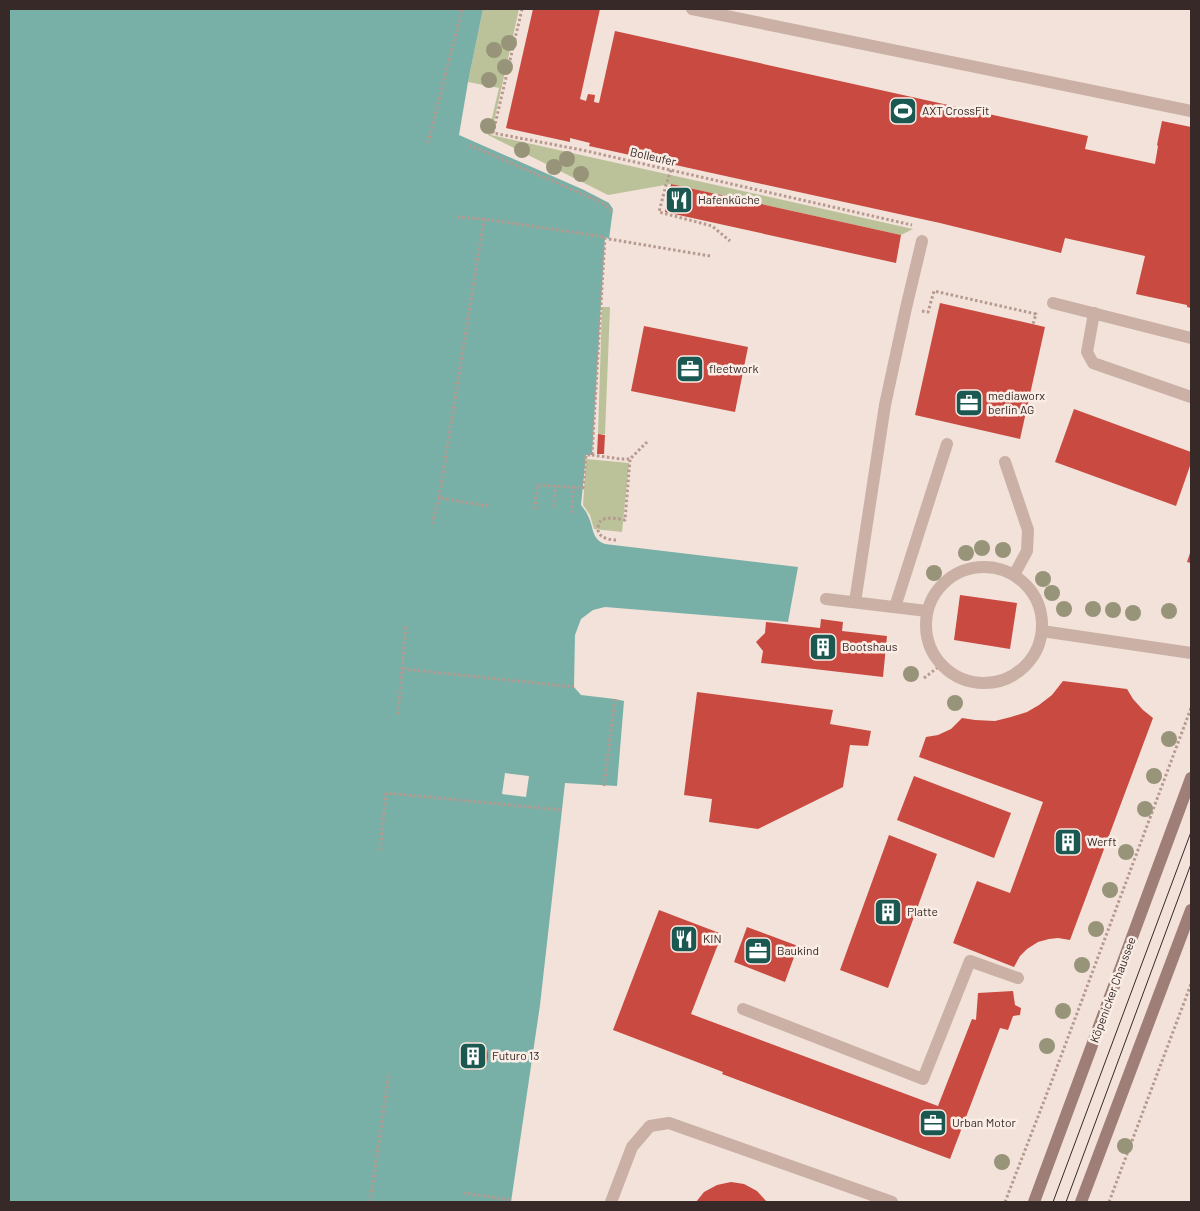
<svg xmlns="http://www.w3.org/2000/svg" width="1200" height="1211" font-family="Barlow,sans-serif">
<style>
.green{fill:#bbc199}
.water{fill:#78b0a8;fill-rule:evenodd}
.building{fill:#c94a40}
.lines{fill:none;stroke-linecap:round;stroke-linejoin:round}
.path{stroke:#b6998f;stroke-width:3;stroke-dasharray:2.5 2.5;stroke-linecap:butt}
.lane{stroke:#cab0a5;stroke-width:12}
.street{stroke:#cab0a5;stroke-width:12}
.secondary{stroke:#9e7e77;stroke-width:12}
.tram{stroke:#362927;stroke-width:1}
.tree{fill:#979479}
.labels{text-anchor:middle;stroke-width:5;stroke-linejoin:round;paint-order:stroke}
.poi-label{font-size:12px;fill:#362927;stroke:#faede6;text-anchor:start}
.street-label{font-size:12px;fill:#362927;stroke:#faede6}
</style>
<rect width="100%" height="100%" fill="#f2e2d9"/>
<g class="green">
<path d="M483,9H519L491,135L913,229L901,235L671,184L608,195L488,135L499,88L468,82Z"/>
<path d="M602,307H610L605,434H598Z"/>
<path d="M586,459L629,463L622,532L594,529L590,515L583,505Z"/>
</g>
<path class="water" d="M9,9H483L468,82L459,135L584,190L609,203L613,209L609,239L605,237L592,455H586L581,505C583,508 587,512 588,516C594,527 591,539 605,544L798,567L788,622L605,607L593,610L581,619L575,635L574,687L581,695L615,699L624,701L617,786L565,783L540,1005L511,1202H9ZM505,773L529,776L526,797L502,794Z"/>
<g class="building">
<path d="M533,9H600L580,99L586,101L588,94L595,95L594,102L599,103L615,31L1088,136L1085,149L1155,164L1158,146L1157,145L1162,121L1191,127V308L1187,307V305L1136,294L1145,256L1065,238L1061,253L940,223L589,146L590,143L570,138V142L506,128Z"/>
<path d="M671,184L901,235L896,263L665,212Z"/>
<path d="M940,303L1045,327L1020,439L915,415Z"/>
<path d="M644,326L748,347L735,412L631,391Z"/>
<path d="M1074,409L1191,452V463L1176,506L1055,462Z"/>
<path d="M598,434L605,435L604,454H597Z"/>
<path d="M1191,550V563L1187,562Z"/>
<path d="M960,595L1017,603L1010,649L954,640Z"/>
<path d="M821,619L843,622L842,631L887,636L883,677L761,663L763,651L756,642L765,633L766,622L820,628Z"/>
<path d="M1063,681L1127,689L1133,699L1143,710L1153,718L1070,940L1058,938L1049,939L1038,942L1027,949L1020,956L1014,967L953,943L977,881L1010,893L1043,802L919,757L926,737L938,735L951,729L962,718L975,720L995,721L1011,717L1027,712L1039,705L1052,695Z"/>
<path d="M697,692L833,710L830,724L871,731L868,746L850,745L843,787L758,829L709,822L712,799L684,795Z"/>
<path d="M914,776L1011,813L994,858L897,820Z"/>
<path d="M889,835L937,854L888,988L840,970Z"/>
<path d="M659,910L722,934L691,1014L938,1106L972,1019L976,1020L978,993L1013,991L1015,1005L1021,1008L1020,1015L1013,1016L1008,1030L1000,1028L950,1159L722,1074L723,1072L613,1030Z"/>
<path d="M747,927L798,946L785,982L734,962Z"/>
<circle cx="474" cy="1056" r="14"/>
<path d="M731,1182L744,1184L757,1191L767,1202H696L704,1192L717,1185Z"/>
</g>
<g class="lines">
<g class="path">
<path d="M522,9L493,133L582,150L912,225"/>
<path d="M428,143L462,9"/>
<path d="M469,145L601,202L608,207L613,213"/>
<path d="M671,170L666,185L659,212L712,226L730,241"/>
<path d="M457,217L484,219"/>
<path d="M609,239L710,256"/>
<path d="M922,311L928,312L934,291L1036,314L1033,324"/>
<path d="M592,455L621,459H630"/>
<path d="M488,506L439,498L484,219L605,237L592,455H586L583,488L537,485L535,509"/>
<path d="M554,507L555,486"/>
<path d="M572,513L573,487"/>
<path d="M432,524L439,498"/>
<path d="M616,540C607,540 594,536 599,524C600,521 601,520 604,519C610,517 619,519 625,520L630,459L647,442"/>
<path d="M403,669L574,687"/>
<path d="M924,678L941,665"/>
<path d="M398,714L406,624"/>
<path d="M604,786L615,699"/>
<path d="M380,850L386,793L562,810"/>
<path d="M463,1193L511,1200"/>
<path d="M370,1202L389,1073"/>
<path d="M1005,1202L1051,1083L1191,708"/>
<path d="M1109,1202L1191,984"/>
</g>
<g class="lane">
<path d="M692,9L1191,111"/>
<path d="M1053,303L1191,338"/>
<path d="M1094,313L1087,352L1093,363L1191,397"/>
<path d="M1005,462L1028,530L1027,551L1014,575"/>
<path d="M826,599L927,611"/>
<path d="M855,602L885,405L906,308L922,241"/>
<path d="M895,607L947,444"/>
<path d="M743,1009L923,1079L970,961L1018,978"/>
<path d="M611,1202L632,1147L650,1126L669,1123L892,1202"/>
</g>
<g class="street">
<circle cx="984" cy="625" r="58"/>
<path d="M1042,631L1191,653"/>
</g>
<g class="secondary">
<path d="M1034,1202L1191,778"/>
<path d="M1081,1202L1191,910"/>
</g>
<g class="tram">
<path d="M1053,1202L1191,832"/>
<path d="M1066,1202L1191,864"/>
</g>
</g>
<g class="tree">
<circle cx="509" cy="43" r="8"/>
<circle cx="494" cy="50" r="8"/>
<circle cx="505" cy="67" r="8"/>
<circle cx="489" cy="80" r="8"/>
<circle cx="488" cy="126" r="8"/>
<circle cx="522" cy="150" r="8"/>
<circle cx="567" cy="159" r="8"/>
<circle cx="554" cy="167" r="8"/>
<circle cx="581" cy="174" r="8"/>
<circle cx="982" cy="548" r="8"/>
<circle cx="1003" cy="550" r="8"/>
<circle cx="966" cy="553" r="8"/>
<circle cx="934" cy="573" r="8"/>
<circle cx="1043" cy="579" r="8"/>
<circle cx="1052" cy="593" r="8"/>
<circle cx="1064" cy="609" r="8"/>
<circle cx="1093" cy="609" r="8"/>
<circle cx="1113" cy="610" r="8"/>
<circle cx="1169" cy="611" r="8"/>
<circle cx="1133" cy="613" r="8"/>
<circle cx="911" cy="674" r="8"/>
<circle cx="955" cy="703" r="8"/>
<circle cx="1169" cy="739" r="8"/>
<circle cx="1154" cy="776" r="8"/>
<circle cx="1145" cy="809" r="8"/>
<circle cx="1126" cy="852" r="8"/>
<circle cx="1110" cy="890" r="8"/>
<circle cx="1096" cy="929" r="8"/>
<circle cx="1082" cy="965" r="8"/>
<circle cx="1063" cy="1011" r="8"/>
<circle cx="1047" cy="1046" r="8"/>
<circle cx="1125" cy="1146" r="8"/>
<circle cx="1002" cy="1162" r="8"/>
</g>
<defs>
<g id="stadium-square" transform="scale(1.4375)"><rect x="-9" y="-9" width="18" height="18" rx="4" fill="#1b5852" stroke="#faede6"/><path d="M0-5a6.5 5 0 1 0 0 10a6.5 5 0 1 0 0-10ZM-3.5-1.8h7v3.6h-7Z" fill="#fff"/></g>
<g id="restaurant-square" transform="scale(1.4375)"><rect x="-9" y="-9" width="18" height="18" rx="4" fill="#1b5852" stroke="#faede6"/><path d="M-5-6h1v4h1v-4h1v4h1v-4h1v5L-1.5 .5V6h-2V.5L-5-1ZM5-6V6H3V1.5H1.5Q1.5-4 5-6Z" fill="#fff"/></g>
<g id="office-square" transform="scale(1.4375)"><rect x="-9" y="-9" width="18" height="18" rx="4" fill="#1b5852" stroke="#faede6"/><path d="M-6-3h4V-5.5h4V-3h4V5H-6ZM-1-4.5V-3h2v-1.5ZM-6 0V1H6V0Z" fill="#fff"/></g>
<g id="building-square" transform="scale(1.4375)"><rect x="-9" y="-9" width="18" height="18" rx="4" fill="#1b5852" stroke="#faede6"/><path d="M-4-6H4V6H1V3H-1V6H-4ZM-2.5-4.3h1.7v1.8h-1.7ZM.8-4.3h1.7v1.8H.8ZM-2.5-1h1.7V.8h-1.7ZM.8-1h1.7V.8H.8Z" fill="#fff"/></g>
</defs>
<g fill-rule="evenodd">
<use href="#stadium-square" x="903" y="111"/>
<use href="#restaurant-square" x="679" y="200"/>
<use href="#office-square" x="690" y="369"/>
<use href="#office-square" x="969" y="403"/>
<use href="#building-square" x="823" y="647"/>
<use href="#building-square" x="1068" y="842"/>
<use href="#building-square" x="888" y="912"/>
<use href="#restaurant-square" x="684" y="939"/>
<use href="#office-square" x="758" y="951"/>
<use href="#building-square" x="473" y="1056"/>
<use href="#office-square" x="933" y="1123"/>
</g>
<g class="labels">
<g class="poi-label">
<text x="922" y="115">AXT CrossFit</text>
<text x="698" y="204">Hafenküche</text>
<text x="709" y="373">fleetwork</text>
<text x="988" y="400">mediaworx<tspan x="988" dy="14">berlin AG</tspan></text>
<text x="842" y="651">Bootshaus</text>
<text x="1087" y="846">Werft</text>
<text x="907" y="916">Platte</text>
<text x="703" y="943">KIN</text>
<text x="777" y="955">Baukind</text>
<text x="492" y="1060">Futuro 13</text>
<text x="952" y="1127">Urban Motor</text>
</g>
<g class="street-label">
<text transform="translate(653 157) rotate(13)" y="4">Bolleufer</text>
<text transform="translate(1113 990) rotate(-70)" y="4">Köpenicker Chaussee</text>
</g>
</g>
<rect width="1200" height="1211" fill="none" stroke="#362927" stroke-width="20"/>
</svg>
